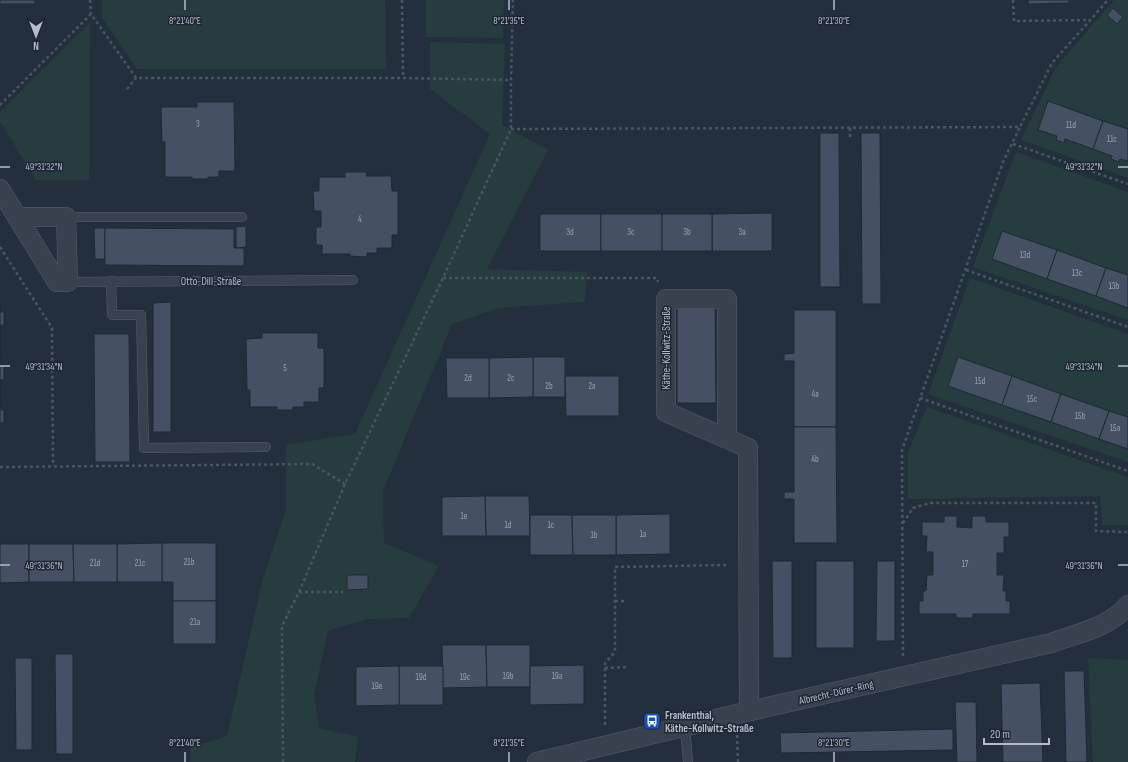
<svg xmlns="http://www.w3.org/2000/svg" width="1128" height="762" font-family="'Sofia Sans Condensed',sans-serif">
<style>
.green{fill:#263c3f}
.building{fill:#455162;stroke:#1f2835}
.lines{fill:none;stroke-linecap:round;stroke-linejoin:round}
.lane-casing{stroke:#565f6c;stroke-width:10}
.street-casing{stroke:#565f6c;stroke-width:20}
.path{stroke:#44595c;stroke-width:2.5;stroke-dasharray:3 3;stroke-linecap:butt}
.lane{stroke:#38414e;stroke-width:9}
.street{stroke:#38414e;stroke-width:19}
.ticks{fill:none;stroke:#b4bcc9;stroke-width:1.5}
.labels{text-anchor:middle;stroke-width:3;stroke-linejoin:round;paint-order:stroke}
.number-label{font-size:9px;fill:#98a1af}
.street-label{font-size:11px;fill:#b4bcc9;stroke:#1d2633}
.poi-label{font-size:11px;font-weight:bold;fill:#b4bcc9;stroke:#1d2633;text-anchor:start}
.ticks-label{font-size:10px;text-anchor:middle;fill:#b4bcc9;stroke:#1d2633;stroke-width:3;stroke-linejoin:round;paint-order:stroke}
</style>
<rect width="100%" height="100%" fill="#242f3e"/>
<g class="green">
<path d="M102,0H385L386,69H137L102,18Z"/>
<path d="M426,0H504L503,38L426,37Z"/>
<path d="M1114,0H1128V27L1127,28L1128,30V178L1021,140L1056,67Z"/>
<path d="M90,22L89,180H36L0,121V112Z"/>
<path d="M430,42L505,44L502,125L548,150L487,269L587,272L585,302L498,308L452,324L383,491L384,543L439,566L409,618L366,619L328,631L314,695L319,728L358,737L355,762H190L191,747L227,736L262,582L286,510V445L355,434L490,134L430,89Z"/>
<path d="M1016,152L1128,192V320L973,267Z"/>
<path d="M970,278L1128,334V462L928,394Z"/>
<path d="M927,407L1128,477V525H1102L1100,496L908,499V452Z"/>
<path d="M1088,658L1128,660V762H1093Z"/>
</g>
<g class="building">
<rect x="0" y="0" width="35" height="4"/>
<path d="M1028,0H1069V3L1028,4Z"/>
<path d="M1113,8L1123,17L1117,24L1107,15Z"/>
<path d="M1048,101L1103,121L1093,149L1065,139L1064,143L1056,140L1057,136L1038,130Z"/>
<path d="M197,102H234L235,171H219V177H208V179H192V177H165V142H162L161,107H197Z"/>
<path d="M1103,121L1128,129V161L1120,159L1119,162L1111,159L1112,156L1093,149Z"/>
<path d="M820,133H839L840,287H820Z"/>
<path d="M861,133H880L881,304H862Z"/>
<path d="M345,172H367L366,176H391L392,191H398V235H392V248H377V253H367V257L350,256V254H322V245H316V227H321V211H314L313,191H319V177H345Z"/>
<path d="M772,213V251H712V214Z"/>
<rect x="540" y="214" width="61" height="37"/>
<rect x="601" y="214" width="61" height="37"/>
<rect x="662" y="214" width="50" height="37"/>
<path d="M246,226V247L236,248V227Z"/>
<path d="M94,228H105V259H95Z"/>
<path d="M105,228L234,229V248H244V266L105,265Z"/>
<path d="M1002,231L1057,250L1047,279L992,259Z"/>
<path d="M1057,250L1106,268L1096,296L1047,279Z"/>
<path d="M1106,268L1128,275V308L1096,296Z"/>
<path d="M171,302V432H153V303Z"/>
<path d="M0,304V312H4V325H0V336Z"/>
<path d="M677,307H715L716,403H677Z"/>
<path d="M794,310H836V427H794V361H784V354L794,353Z"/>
<path d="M262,333H318V348H324V388H319V402H304V407H293V410H277V407H250V390H247L246,339L262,338Z"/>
<path d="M94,334H129L130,462H95Z"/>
<path d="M0,336L1,366H4V380H0Z"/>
<rect x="533" y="357" width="32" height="40"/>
<path d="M533,357V397L489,398V358Z"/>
<path d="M958,357L1012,376L1002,405L948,386Z"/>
<path d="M446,358H489V398H447Z"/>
<path d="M565,376H619V416H566Z"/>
<path d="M1012,376L1061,394L1051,422L1002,405Z"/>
<path d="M0,380L1,410H4V423H0Z"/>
<path d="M1061,394L1109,411L1099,439L1051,422Z"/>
<path d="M1109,411L1128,417V449L1099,439Z"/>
<path d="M794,427H836L837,543H794V499H784V492H794Z"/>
<path d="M485,496H529L530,536H486Z"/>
<path d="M485,496L486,536H442V497Z"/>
<path d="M670,514V554L616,555V515Z"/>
<path d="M530,515H572L573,555H530Z"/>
<path d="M572,515H616V555H573Z"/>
<path d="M944,516H957V527L972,528V516H986V522H1009V537H1004V553H997V575H1004L1003,591H1006V601H1010V614H973V618H956V614H919V601H923V591H926L927,575H933V552H926L927,536H922V522H944Z"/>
<path d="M162,543H216V601H173V582H162Z"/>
<path d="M162,543V582H117V544Z"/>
<path d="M0,544H29V582L0,583Z"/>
<path d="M29,544H73L74,582H29Z"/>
<path d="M73,544H117V582H74Z"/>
<path d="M772,561H792V658H773Z"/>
<rect x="816" y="561" width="38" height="87"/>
<path d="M877,561H895V641H876Z"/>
<path d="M347,575H368V589L347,590Z"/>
<rect x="173" y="601" width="43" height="43"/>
<path d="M442,645H486L487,687L443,688Z"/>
<path d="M486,645H530V687H487Z"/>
<path d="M55,654H73V754H56Z"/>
<path d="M15,658H32V750H16Z"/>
<path d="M584,665V704L530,705V666Z"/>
<rect x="399" y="666" width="44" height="39"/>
<path d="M399,666V705L356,706V667Z"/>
<path d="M1064,671H1084L1087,762H1066Z"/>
<path d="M1040,683L1043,762H1003L1001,684Z"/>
<path d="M955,702H976L977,762H957Z"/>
<path d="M953,729V750L781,753L780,733Z"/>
</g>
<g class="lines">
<g class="lane-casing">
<g id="lane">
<path d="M66,217H242"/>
<path d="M111,281L112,315H141L144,448L266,447"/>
<path d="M68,282L353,280"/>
<path d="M685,727L688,762"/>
</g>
</g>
<g class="street-casing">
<g id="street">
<path d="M0,189L57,282H68L66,217H17"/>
<path d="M727,439V299H666V412L748,448L749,711"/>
<path d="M537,762L737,714L1051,643C1079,633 1108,628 1128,605"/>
</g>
</g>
<g class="path">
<path d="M90,0L91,14"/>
<path d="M402,0L403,78"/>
<path d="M1013,0L1014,21L1090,20"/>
<path d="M127,89L136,78"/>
<path d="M0,105L91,14L136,78H403L511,80"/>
<path d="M850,128V138"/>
<path d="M511,129L1020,127L1052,63L1108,0"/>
<path d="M1013,144L1128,184"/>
<path d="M0,247L52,328L53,466"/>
<path d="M966,270L1128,327"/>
<path d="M443,278H657L658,282"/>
<path d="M920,398L1128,471"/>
<path d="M0,467L312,464L345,484"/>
<path d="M903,523L913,508L930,503H1096V531L1128,532"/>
<path d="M299,592H343"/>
<path d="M615,601H627"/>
<path d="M903,656L902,450L1003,162L1020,127"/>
<path d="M605,668L627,667"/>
<path d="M605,725V663L615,652V567L728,565"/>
<path d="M737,735L738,762"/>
<path d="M283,762L282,626L299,592L345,484L443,278L511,129V80L513,0"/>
</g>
<use href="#lane" class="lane"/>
<use href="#street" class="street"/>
</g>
<path class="ticks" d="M185,0V10M509,0V10M834,0V10M0,167H10M1118,167H1128M0,366H10M1118,366H1128M0,565H10M1118,565H1128M185,752V762M509,752V762M834,752V762"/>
<defs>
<g id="bus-square" transform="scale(0.9)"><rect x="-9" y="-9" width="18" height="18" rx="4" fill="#1a4fb4" stroke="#1d2633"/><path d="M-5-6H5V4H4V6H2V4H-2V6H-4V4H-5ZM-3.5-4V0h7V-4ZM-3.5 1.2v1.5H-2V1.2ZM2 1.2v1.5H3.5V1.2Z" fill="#fff"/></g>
</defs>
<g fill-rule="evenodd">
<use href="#bus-square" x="652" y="721"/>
</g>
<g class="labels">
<g class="number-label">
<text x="198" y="127">3</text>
<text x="1071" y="128">11d</text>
<text x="1112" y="142">11c</text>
<text x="360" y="222">4</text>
<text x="570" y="235">3d</text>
<text x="631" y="235">3c</text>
<text x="687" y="235">3b</text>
<text x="742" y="235">3a</text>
<text x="1025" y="258">13d</text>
<text x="1077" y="276">13c</text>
<text x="1114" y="289">13b</text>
<text x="285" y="371">5</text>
<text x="468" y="381">2d</text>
<text x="511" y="381">2c</text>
<text x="980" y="384">15d</text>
<text x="549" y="389">2b</text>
<text x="592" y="389">2a</text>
<text x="815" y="397">4a</text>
<text x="1032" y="402">15c</text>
<text x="1080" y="419">15b</text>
<text x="1115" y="431">15a</text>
<text x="815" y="462">4b</text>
<text x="464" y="519">1e</text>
<text x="508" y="528">1d</text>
<text x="551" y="528">1c</text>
<text x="643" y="537">1a</text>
<text x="594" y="538">1b</text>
<text x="189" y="565">21b</text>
<text x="95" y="566">21d</text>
<text x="140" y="566">21c</text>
<text x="965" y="567">17</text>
<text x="195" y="625">21a</text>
<text x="508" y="679">19b</text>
<text x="557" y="679">19a</text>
<text x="421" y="680">19d</text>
<text x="465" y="680">19c</text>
<text x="377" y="689">19e</text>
</g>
<g class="street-label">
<text x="211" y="285">Otto-Dill-Straße</text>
<text transform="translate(666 348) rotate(-90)" y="4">Käthe-Kollwitz-Straße</text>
<text transform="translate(836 692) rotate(-13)" y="4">Albrecht-Dürer-Ring</text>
</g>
<g class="poi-label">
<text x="665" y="719">Frankenthal,<tspan x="665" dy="13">Käthe-Kollwitz-Straße</tspan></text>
</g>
</g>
<g class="ticks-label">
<text x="185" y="24">8°21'40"E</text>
<text x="509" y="24">8°21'35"E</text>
<text x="834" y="24">8°21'30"E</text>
<text x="1084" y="170">49°31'32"N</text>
<text x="44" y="170">49°31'32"N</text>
<text x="1084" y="370">49°31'34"N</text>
<text x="44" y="370">49°31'34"N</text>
<text x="1084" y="569">49°31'36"N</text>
<text x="44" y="569">49°31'36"N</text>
<text x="185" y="746">8°21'40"E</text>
<text x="509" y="746">8°21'35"E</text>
<text x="834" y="746">8°21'30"E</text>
</g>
<g transform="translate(36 36) rotate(180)" stroke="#1d2633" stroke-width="3" paint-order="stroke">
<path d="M0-3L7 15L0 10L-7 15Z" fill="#b4bcc9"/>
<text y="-6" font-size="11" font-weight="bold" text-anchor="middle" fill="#b4bcc9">N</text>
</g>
<path d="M984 738v6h65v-6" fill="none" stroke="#b4bcc9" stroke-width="2"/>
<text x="990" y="738" font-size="12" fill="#b4bcc9" stroke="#1d2633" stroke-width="3" paint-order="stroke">20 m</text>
</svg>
